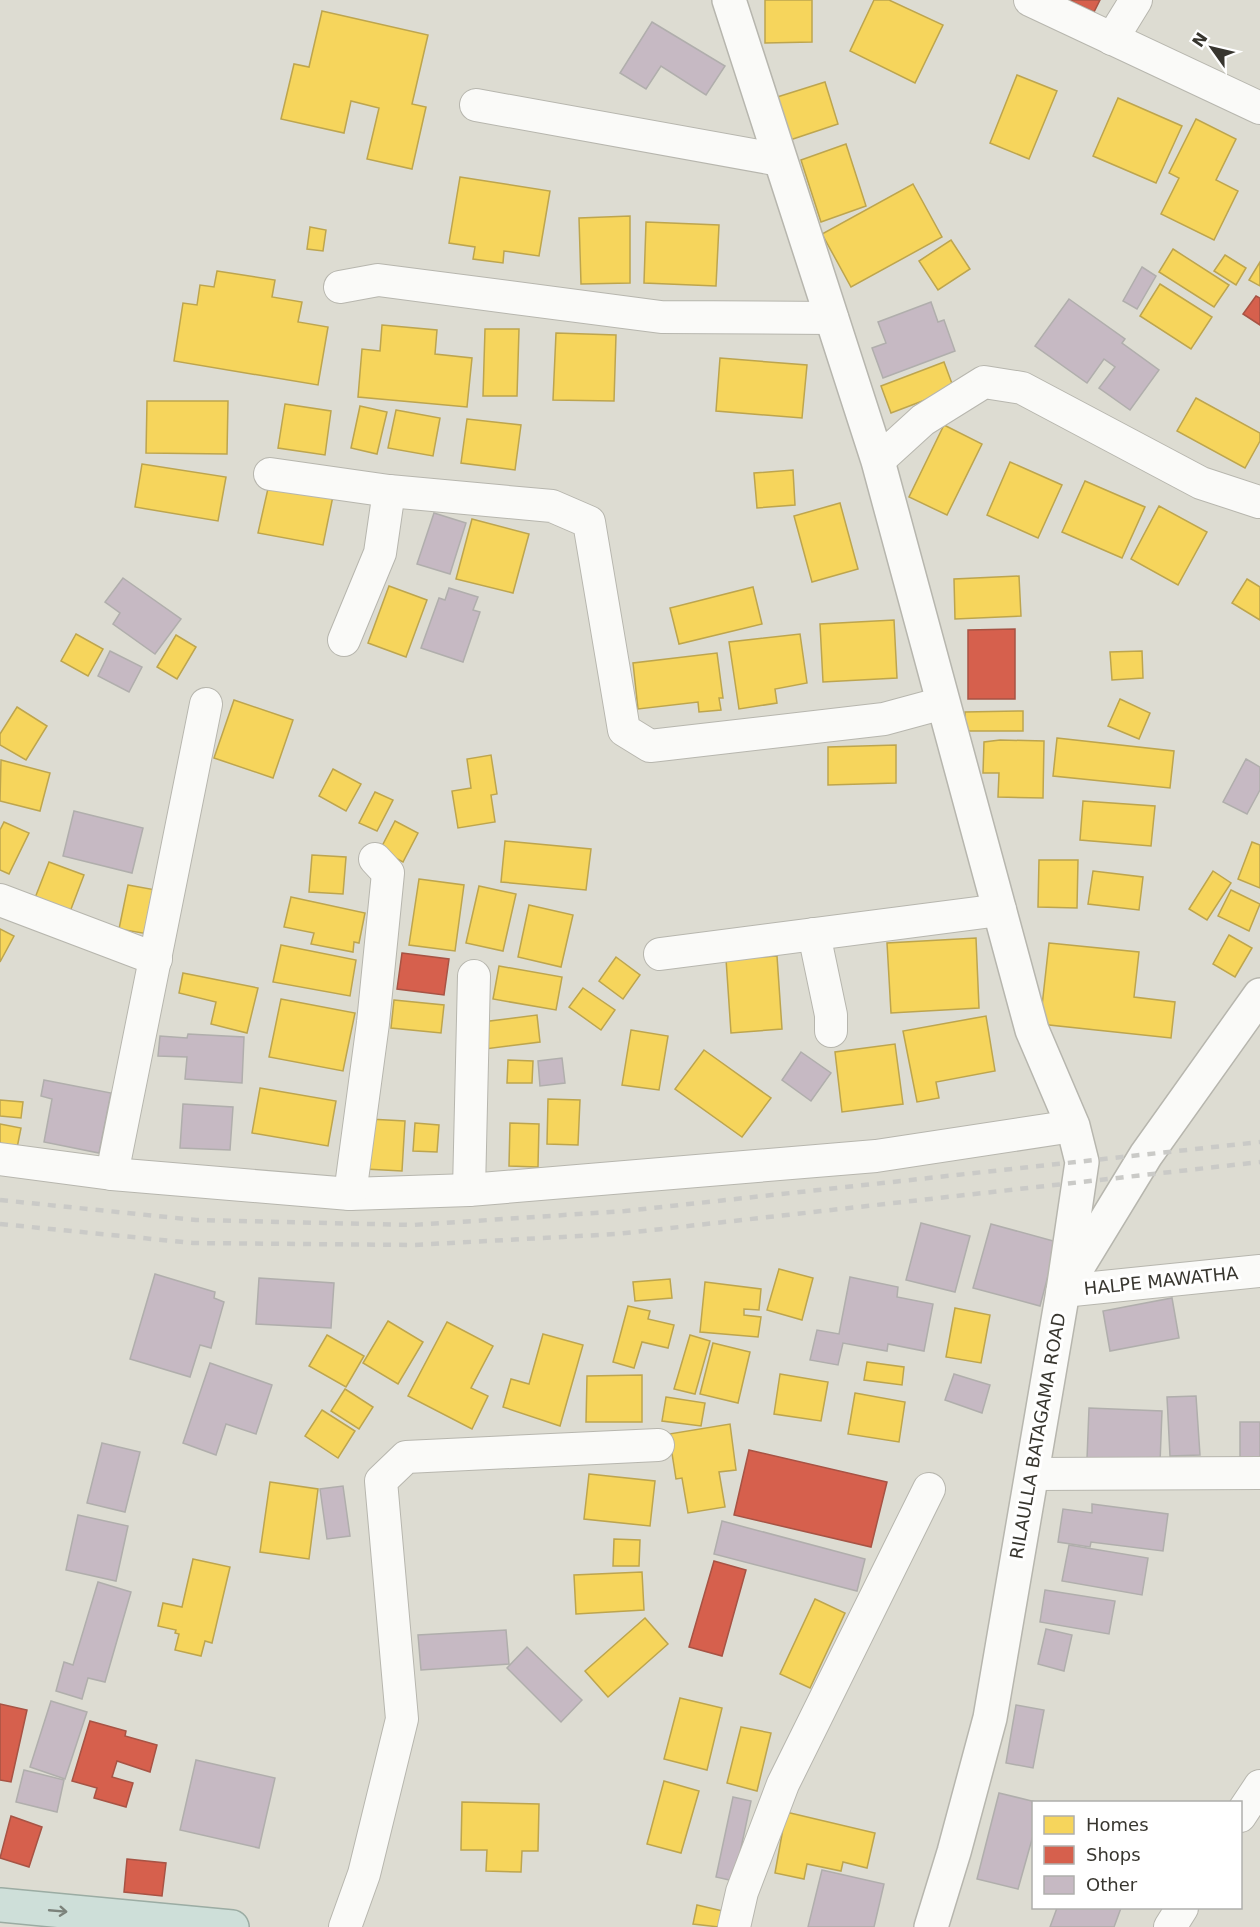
<svg xmlns="http://www.w3.org/2000/svg" width="1260" height="1927" font-family="'DejaVu Sans',sans-serif">
<style>
.homes{fill:#f6d55c;stroke:#bda54e;stroke-width:1.5}
.shops{fill:#d6604d;stroke:#a75344;stroke-width:1.5}
.building{fill:#c6b9c3;stroke:#b0aeac;stroke-width:1.5}
.lines{fill:none;stroke-linecap:round;stroke-linejoin:round}
.street-casing{stroke:#b7b6ae;stroke-width:34}
.secondary-casing{stroke:#b7b6ae;stroke-width:36}
.highway-casing{stroke:#9baca3;stroke-width:36}
.street{stroke:#fafaf8;stroke-width:32}
.secondary{stroke:#fafaf8;stroke-width:33}
.highway{stroke:#cedfd9;stroke-width:33}
.rail{stroke:#cacac7;stroke-width:4.5;stroke-dasharray:8 8;stroke-linecap:butt}
.oneway{stroke:#7c827b}
.labels{text-anchor:middle;stroke-width:6;stroke-linejoin:round;paint-order:stroke}
.street-label{font-size:18px;fill:#38362f;stroke:#fff}
</style>
<rect width="100%" height="100%" fill="#dddcd2"/>
<g class="homes">
<path d="M765,0H812V42L765,43Z"/>
<path d="M874,0H889L943,25L915,83L850,51Z"/>
<path d="M322,11L428,35L412,104L426,107L412,169L367,159L379,108L351,101L344,133L281,119L294,64L309,67Z"/>
<path d="M1017,75L1057,91L1029,159L990,143Z"/>
<path d="M825,82L838,124L787,141L774,98Z"/>
<path d="M1118,98L1182,126L1156,183L1093,156Z"/>
<path d="M1196,119L1236,139L1216,180L1238,191L1214,240L1161,214L1179,178L1169,173Z"/>
<path d="M846,144L866,206L821,222L801,160Z"/>
<path d="M460,177L550,191L539,256L504,251L503,263L473,259L475,247L449,243Z"/>
<path d="M913,184L942,237L851,287L822,234Z"/>
<path d="M630,216V283L581,284L579,218Z"/>
<path d="M646,222L719,225L716,286L644,283Z"/>
<path d="M310,227L326,230L323,251L307,249Z"/>
<path d="M951,240L970,269L938,290L919,261Z"/>
<path d="M1173,249L1229,285L1214,307L1159,272Z"/>
<path d="M1225,255L1246,268L1236,285L1214,271Z"/>
<path d="M1260,262V286L1249,280Z"/>
<path d="M217,271L275,280L272,297L302,302L298,322L328,327L318,385L174,361L183,303L197,305L200,285L214,287Z"/>
<path d="M1160,284L1212,317L1191,349L1140,316Z"/>
<path d="M382,325L437,330L435,354L472,358L467,407L358,397L362,349L380,351Z"/>
<path d="M485,329H519L517,396H483Z"/>
<path d="M556,333L616,335L614,401L553,400Z"/>
<path d="M720,358L807,365L802,418L716,411Z"/>
<path d="M944,362L954,389L891,413L881,386Z"/>
<path d="M1196,398L1260,433V441L1245,468L1177,431Z"/>
<path d="M147,401H228L227,454L146,453Z"/>
<path d="M285,404L331,411L325,455L278,448Z"/>
<path d="M360,406L387,412L377,454L351,448Z"/>
<path d="M396,410L440,418L433,456L388,448Z"/>
<path d="M467,419L521,425L515,470L461,463Z"/>
<path d="M944,425L982,444L947,515L909,497Z"/>
<path d="M1010,462L1062,485L1038,538L987,515Z"/>
<path d="M142,464L226,477L218,521L135,507Z"/>
<path d="M793,470L795,505L757,508L754,473Z"/>
<path d="M1085,481L1145,507L1122,558L1062,532Z"/>
<path d="M269,484L333,496L323,545L258,533Z"/>
<path d="M840,503L858,569L812,582L794,516Z"/>
<path d="M1159,506L1207,532L1178,585L1131,559Z"/>
<path d="M472,519L529,534L513,593L456,579Z"/>
<path d="M1019,576L1021,616L955,619L954,579Z"/>
<path d="M1247,579L1260,587V620L1232,603Z"/>
<path d="M389,586L427,600L406,657L368,643Z"/>
<path d="M753,587L762,624L679,644L670,608Z"/>
<path d="M894,620L897,678L823,682L820,624Z"/>
<path d="M76,634L103,649L88,676L61,661Z"/>
<path d="M800,634L807,683L775,689L777,703L739,709L729,642Z"/>
<path d="M176,635L196,647L177,679L157,667Z"/>
<path d="M1142,651L1143,678L1112,680L1110,652Z"/>
<path d="M717,653L723,698H719L721,710L699,712L698,702L638,709L633,663Z"/>
<path d="M1120,699L1150,713L1139,739L1108,726Z"/>
<path d="M234,700L293,720L273,778L214,758Z"/>
<path d="M17,707L47,726L26,760L0,745V734Z"/>
<path d="M1023,711V731H965V712Z"/>
<path d="M1057,738L1174,751L1170,788L1053,776Z"/>
<path d="M1000,740L1044,741L1043,798L998,797L999,773H983L984,742Z"/>
<path d="M896,745V783L828,785V747Z"/>
<path d="M491,755L497,794L491,795L495,822L458,828L452,791L471,788L467,759Z"/>
<path d="M1,760L50,773L40,811L0,801Z"/>
<path d="M333,769L361,784L346,811L319,796Z"/>
<path d="M375,792L393,800L377,831L359,823Z"/>
<path d="M1083,801L1155,806L1151,846L1080,840Z"/>
<path d="M395,821L418,833L403,862L380,850Z"/>
<path d="M4,822L29,833L9,874L0,870V830Z"/>
<path d="M505,841L591,849L586,890L501,882Z"/>
<path d="M1252,842L1260,845V888L1238,879Z"/>
<path d="M312,855L346,857L343,894L309,892Z"/>
<path d="M1039,860H1078L1077,908L1038,907Z"/>
<path d="M49,862L84,875L68,917L33,903Z"/>
<path d="M1093,871L1143,877L1139,910L1088,904Z"/>
<path d="M1213,871L1231,883L1207,920L1189,909Z"/>
<path d="M419,879L464,885L455,951L409,945Z"/>
<path d="M128,885L156,890L148,934L119,929Z"/>
<path d="M479,886L516,894L503,951L466,943Z"/>
<path d="M1231,890L1260,904L1249,931L1218,916Z"/>
<path d="M291,897L365,913L359,943L354,942L353,952L311,944L314,933L284,927Z"/>
<path d="M529,905L573,915L561,967L518,957Z"/>
<path d="M0,929L14,936L0,962Z"/>
<path d="M1229,935L1252,948L1235,977L1213,964Z"/>
<path d="M976,938L979,1008L891,1013L887,943Z"/>
<path d="M1049,943L1139,952L1134,997L1175,1002L1171,1038L1040,1024Z"/>
<path d="M281,945L356,960L350,996L273,982Z"/>
<path d="M777,956L782,1029L731,1033L726,959Z"/>
<path d="M616,957L640,975L623,999L599,981Z"/>
<path d="M499,966L562,977L556,1010L493,999Z"/>
<path d="M183,973L258,988L247,1033L211,1024L216,1002L179,993Z"/>
<path d="M583,988L615,1010L601,1030L569,1007Z"/>
<path d="M281,999L355,1013L343,1071L269,1057Z"/>
<path d="M394,1000L444,1005L441,1033L391,1028Z"/>
<path d="M537,1015L540,1042L485,1049L482,1022Z"/>
<path d="M986,1016L995,1071L936,1082L939,1098L917,1102L903,1031Z"/>
<path d="M631,1030L668,1036L659,1090L622,1085Z"/>
<path d="M895,1044L903,1104L842,1112L835,1052Z"/>
<path d="M704,1050L771,1098L742,1137L675,1089Z"/>
<path d="M508,1060L533,1061L532,1083H507Z"/>
<path d="M260,1088L336,1101L328,1146L252,1133Z"/>
<path d="M548,1099L580,1100L578,1145L547,1144Z"/>
<path d="M0,1100L23,1102L21,1118L0,1116Z"/>
<path d="M369,1119L405,1121L402,1171L365,1169Z"/>
<path d="M415,1123L439,1125L437,1152L413,1151Z"/>
<path d="M510,1123L539,1124L538,1167L509,1166Z"/>
<path d="M0,1124L21,1128L17,1148L0,1144Z"/>
<path d="M779,1269L813,1278L802,1320L767,1310Z"/>
<path d="M670,1279L672,1298L635,1301L633,1282Z"/>
<path d="M705,1282L761,1289L759,1310L744,1309V1315L761,1317L758,1337L700,1332Z"/>
<path d="M628,1306L650,1311L648,1319L674,1325L668,1348L642,1342L634,1368L613,1362Z"/>
<path d="M955,1308L990,1315L981,1363L946,1357Z"/>
<path d="M388,1321L423,1342L398,1384L363,1363Z"/>
<path d="M447,1322L493,1346L471,1388L488,1396L472,1429L408,1396Z"/>
<path d="M543,1334L583,1345L560,1426L503,1407L511,1379L529,1384Z"/>
<path d="M327,1335L364,1356L346,1387L309,1366Z"/>
<path d="M690,1335L710,1341L695,1394L674,1389Z"/>
<path d="M713,1343L750,1352L738,1403L700,1394Z"/>
<path d="M867,1362L904,1367L902,1385L864,1380Z"/>
<path d="M780,1374L828,1382L821,1421L774,1414Z"/>
<path d="M642,1375V1422H586L587,1376Z"/>
<path d="M345,1389L373,1407L359,1429L331,1411Z"/>
<path d="M855,1393L905,1402L899,1442L848,1434Z"/>
<path d="M666,1397L705,1403L701,1426L662,1421Z"/>
<path d="M322,1410L355,1431L338,1458L305,1436Z"/>
<path d="M730,1424L736,1470L719,1472L725,1507L688,1513L682,1478L676,1479L669,1434Z"/>
<path d="M589,1474L655,1481L650,1526L584,1519Z"/>
<path d="M270,1482L318,1489L309,1559L260,1552Z"/>
<path d="M614,1539L640,1540L639,1566H613Z"/>
<path d="M193,1559L230,1567L212,1643L205,1641L201,1656L175,1650L179,1634L175,1633L176,1630L158,1626L163,1603L182,1607Z"/>
<path d="M642,1572L644,1610L576,1614L574,1575Z"/>
<path d="M815,1599L845,1613L810,1688L780,1674Z"/>
<path d="M645,1618L668,1644L608,1697L585,1671Z"/>
<path d="M680,1698L722,1708L707,1770L664,1759Z"/>
<path d="M741,1727L771,1733L757,1791L727,1783Z"/>
<path d="M664,1781L699,1791L681,1853L647,1844Z"/>
<path d="M462,1802L539,1804L538,1851H522L521,1872L486,1871L487,1850H461Z"/>
<path d="M786,1812L875,1833L867,1868L843,1862L841,1871L807,1864L804,1879L775,1873Z"/>
<path d="M697,1905L723,1911L719,1927L693,1924Z"/>
</g>
<g class="shops">
<path d="M1069,0H1100L1094,12Z"/>
<path d="M1256,296L1260,298V325L1243,314Z"/>
<path d="M1015,629V699H968V630Z"/>
<path d="M402,953L449,959L444,995L397,989Z"/>
<path d="M749,1450L887,1482L871,1547L734,1515Z"/>
<path d="M714,1561L746,1570L722,1656L689,1647Z"/>
<path d="M0,1704L27,1710L11,1782L0,1780Z"/>
<path d="M90,1721L126,1731L125,1736L157,1745L150,1772L117,1761L112,1777L133,1783L126,1807L94,1798L97,1788L72,1781Z"/>
<path d="M11,1816L42,1827L29,1867L0,1858Z"/>
<path d="M127,1859L166,1863L162,1896L124,1892Z"/>
</g>
<g class="building">
<path d="M652,22L725,66L706,95L661,66L646,89L620,73Z"/>
<path d="M1142,267L1156,276L1137,309L1123,301Z"/>
<path d="M1069,299L1125,339L1122,343L1159,370L1130,410L1099,388L1115,367L1104,359L1087,383L1035,346Z"/>
<path d="M931,302L938,322L944,320L955,351L883,378L872,348L886,343L878,322Z"/>
<path d="M434,513L466,523L450,574L417,564Z"/>
<path d="M123,578L181,619L155,654L113,624L120,613L105,602Z"/>
<path d="M449,588L478,597L473,610L480,612L463,662L421,648L439,598L445,600Z"/>
<path d="M110,651L142,667L129,692L98,676Z"/>
<path d="M1246,759L1260,767V790L1247,814L1223,802Z"/>
<path d="M74,811L143,828L132,873L63,856Z"/>
<path d="M188,1034L244,1037L242,1083L185,1079L187,1057L158,1056L160,1036L187,1038Z"/>
<path d="M801,1052L831,1073L811,1101L782,1080Z"/>
<path d="M562,1058L565,1083L540,1086L538,1061Z"/>
<path d="M44,1080L111,1093L99,1153L44,1142L52,1099L41,1096Z"/>
<path d="M183,1104L233,1107L230,1150L180,1148Z"/>
<path d="M921,1223L970,1236L955,1292L906,1280Z"/>
<path d="M991,1224L1057,1242L1040,1306L973,1288Z"/>
<path d="M155,1274L215,1292L214,1298L224,1302L211,1348L200,1345L190,1377L130,1359Z"/>
<path d="M850,1277L898,1287L897,1297L933,1304L924,1351L888,1344L887,1351L843,1343L838,1365L810,1360L817,1330L839,1334Z"/>
<path d="M259,1278L334,1283L331,1328L256,1324Z"/>
<path d="M1172,1298L1179,1338L1110,1351L1103,1311Z"/>
<path d="M210,1363L272,1385L256,1434L226,1424L216,1455L183,1443Z"/>
<path d="M954,1374L990,1385L982,1413L945,1400Z"/>
<path d="M1196,1396L1200,1455L1170,1456L1167,1397Z"/>
<path d="M1089,1408L1162,1411L1160,1463L1087,1459Z"/>
<rect x="1240" y="1422" width="20" height="37"/>
<path d="M102,1443L140,1452L125,1512L87,1503Z"/>
<path d="M343,1486L350,1536L327,1539L320,1489Z"/>
<path d="M1092,1504L1168,1514L1163,1551L1091,1542L1090,1547L1058,1542L1063,1509L1092,1513Z"/>
<path d="M78,1515L128,1526L116,1581L66,1570Z"/>
<path d="M722,1521L865,1559L857,1591L714,1554Z"/>
<path d="M1069,1545L1148,1558L1142,1595L1062,1581Z"/>
<path d="M98,1582L131,1592L105,1682L88,1678L82,1699L56,1691L64,1662L73,1665Z"/>
<path d="M1045,1590L1115,1601L1109,1634L1040,1622Z"/>
<path d="M1046,1629L1072,1635L1064,1671L1038,1664Z"/>
<path d="M506,1630L509,1664L421,1670L418,1635Z"/>
<path d="M527,1647L582,1700L561,1722L507,1668Z"/>
<path d="M51,1701L87,1712L65,1779L30,1767Z"/>
<path d="M1016,1705L1044,1710L1033,1768L1006,1763Z"/>
<path d="M196,1760L275,1778L259,1848L180,1830Z"/>
<path d="M24,1770L64,1780L57,1812L16,1802Z"/>
<path d="M999,1793L1036,1802L1034,1832L1018,1889L977,1879Z"/>
<path d="M733,1797L751,1801L734,1881L716,1877Z"/>
<path d="M822,1870L884,1884L874,1927H808Z"/>
<path d="M1057,1908H1121L1114,1927H1050Z"/>
</g>
<g class="lines">
<g class="street-casing">
<g id="street">
<path d="M1030,0L1260,108"/>
<path d="M1112,39L1136,0"/>
<path d="M476,105L780,160"/>
<path d="M340,287L378,280L661,317L832,318"/>
<path d="M878,461L923,420L984,382L1022,388L1201,483L1259,502"/>
<path d="M270,474L389,491L552,506L589,522L624,730L650,746L884,719L943,703"/>
<path d="M344,640L380,553L389,491"/>
<path d="M0,900L156,959"/>
<path d="M814,934L831,1015V1031"/>
<path d="M660,954L1000,910"/>
<path d="M0,1159L112,1174L350,1194L469,1190L876,1156L1073,1126"/>
<path d="M112,1174L206,704"/>
<path d="M469,1190L474,976"/>
<path d="M350,1194L373,1023L388,873L375,859"/>
<path d="M1063,1291L1260,1271"/>
<path d="M1032,1474L1260,1473"/>
<path d="M1240,1816L1260,1786"/>
<path d="M345,1927L364,1874L402,1719L381,1481L406,1457L658,1445"/>
<path d="M734,1927L742,1892L783,1784L929,1489"/>
<path d="M1170,1927L1182,1908"/>
</g>
</g>
<g class="secondary-casing">
<g id="secondary">
<path d="M729,0L878,461L1032,1030L1073,1126L1082,1162L1063,1291"/>
<path d="M931,1927L954,1852L990,1718L1063,1291L1146,1155L1260,995"/>
</g>
</g>
<g class="highway-casing">
<path id="highway" d="M0,1905L232,1927"/>
</g>
<use href="#street" class="street"/>
<use href="#secondary" class="secondary"/>
<use href="#highway" class="highway"/>
<g class="rail">
<path d="M0,1200L196,1220L413,1225L625,1211L1260,1142"/>
<path d="M0,1224L193,1243L413,1245L617,1234L1260,1162"/>
</g>
</g>
<defs><path id="oneway-shaft" d="M-6 0H5M1.5-3L5.5 0L1.5 3" fill="none" stroke-width="1.6" stroke-linecap="round" stroke-linejoin="round" transform="scale(1.5)"/></defs>
<use class="oneway" href="#oneway-shaft" transform="translate(58 1911) rotate(5)"/>
<g class="labels">
<g class="street-label">
<text transform="translate(1161 1281) rotate(-6)" y="6">HALPE MAWATHA</text>
<text transform="translate(1038 1436) rotate(-80)" y="6">RILAULLA BATAGAMA ROAD</text>
</g>
</g>
<rect x="1032" y="1801" width="210" height="108" fill="#ffffff" stroke="#afafac" stroke-width="1.5"/>
<rect x="1044" y="1816" width="30" height="18" fill="#f6d55c" stroke="#afafac" stroke-width="1.5"/>
<text x="1086" y="1831" font-size="18" fill="#38362f">Homes</text>
<rect x="1044" y="1846" width="30" height="18" fill="#d6604d" stroke="#afafac" stroke-width="1.5"/>
<text x="1086" y="1861" font-size="18" fill="#38362f">Shops</text>
<rect x="1044" y="1876" width="30" height="18" fill="#c6b9c3" stroke="#afafac" stroke-width="1.5"/>
<text x="1086" y="1891" font-size="18" fill="#38362f">Other</text>
<g transform="translate(1212 48) rotate(304)" stroke="#ffffff" stroke-width="4.5" paint-order="stroke">
<path d="M0-4.5L10 22L0 15L-10 22Z" fill="#38362f"/>
<text y="-9" font-size="16" font-weight="bold" text-anchor="middle" fill="#38362f">N</text>
</g>
</svg>
